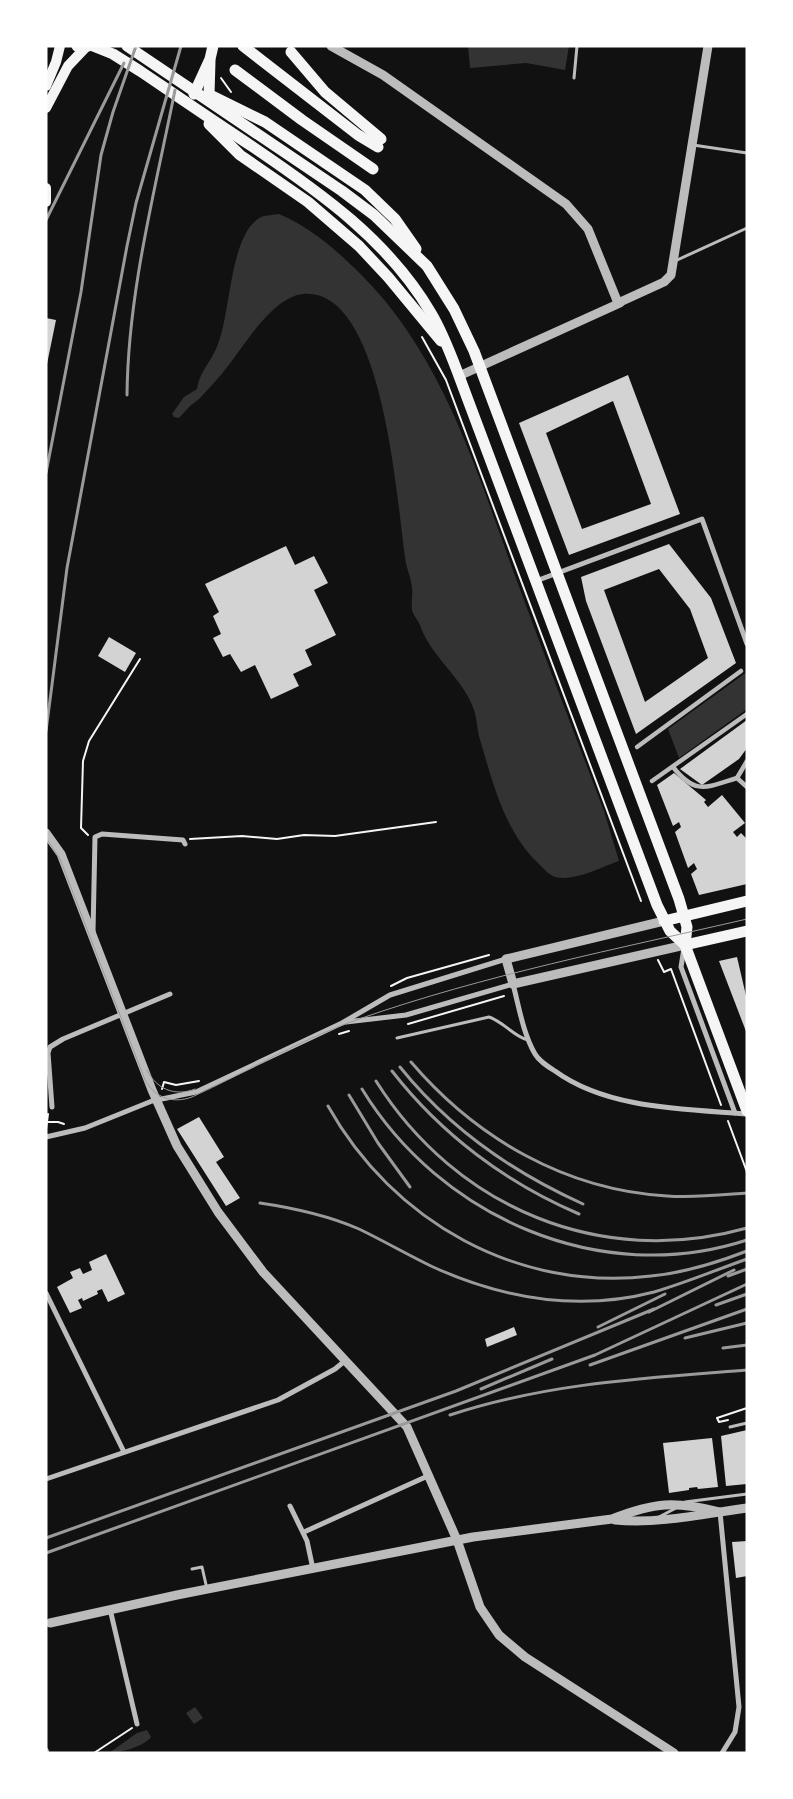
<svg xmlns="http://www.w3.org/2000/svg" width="793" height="1799" font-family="Manrope,sans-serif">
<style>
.water{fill:#333}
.building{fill:#d3d3d3;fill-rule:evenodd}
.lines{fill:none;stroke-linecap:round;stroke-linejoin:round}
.path{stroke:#f5f5f5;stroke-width:2}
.service{stroke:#bcbcbc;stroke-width:3}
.pedestrian{stroke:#bcbcbc;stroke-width:4.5}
.minor{stroke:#bcbcbc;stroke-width:5}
.tertiary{stroke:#bcbcbc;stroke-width:9}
.secondary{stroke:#f5f5f5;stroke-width:10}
.trunk{stroke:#f5f5f5;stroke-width:11}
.tram{stroke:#9a9a9a;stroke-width:1}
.rail{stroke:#9a9a9a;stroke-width:3}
</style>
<rect width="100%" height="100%" fill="#111"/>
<g class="water">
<path d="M468,46H569L565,70L526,63L470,68Z"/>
<path d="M279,214C305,225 327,242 347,261C442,347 475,468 518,584C546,660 575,735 604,811L619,861C601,867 574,882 555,877C549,875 542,867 538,863C504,831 492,780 479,736C477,728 477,719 474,710C464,679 430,656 420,625C418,620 413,615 412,610C411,603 413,595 412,588C411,577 406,568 405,557C397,504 384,286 303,294C273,297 245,344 228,366C219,378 209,388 199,399L190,406L179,418L174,417L172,414L184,397L197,389C199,373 210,363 216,349C232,315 228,235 261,217C266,215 274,215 279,214Z"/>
<path d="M747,672V709L679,758L668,729Z"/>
<path d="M195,1707L203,1718L194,1724L186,1713Z"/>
<path d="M147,1730L151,1737C145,1746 120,1753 109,1753L137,1733Z"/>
</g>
<g class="building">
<path d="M46,318L56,320L47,364H46Z"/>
<path d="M628,375L680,514L569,555L519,423ZM613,401L651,504L582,529L546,433Z"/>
<path d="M669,544L711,598L736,663L636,734L586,601L581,577ZM659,569L690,609L708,658L645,702L604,590Z"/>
<path d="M286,546L295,565L314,556L328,583L314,590L336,635L305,650L312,665L293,674L299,686L271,699L255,665L241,672L230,654L223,657L213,638L221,634L213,616L219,612L205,584Z"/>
<path d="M109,637L136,653L125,672L98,656Z"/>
<path d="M747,720V748L739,759L702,785L680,769Z"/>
<path d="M674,773L706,800L704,802L708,807L722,795L745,823L733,832L737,837L741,833L747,839V884L699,895L691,874L697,869L694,863L688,868L675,832L681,827L679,822L673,826L657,785Z"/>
<path d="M737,957L747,1000V1034L719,961Z"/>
<path d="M199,1117L224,1157L216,1162L240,1198L226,1206L177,1129Z"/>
<path d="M106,1254L125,1294L108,1302L102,1289L97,1291L98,1294L83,1301L82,1298L78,1300L82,1308L70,1313L57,1287L73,1278L70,1272L80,1268L83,1274L92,1270L89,1262Z"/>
<path d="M514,1327L517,1335L487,1347L485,1339Z"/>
<path d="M747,1430V1484L726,1486L721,1436Z"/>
<path d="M712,1438L718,1487L698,1489L697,1487L689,1488V1490L669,1493L663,1443Z"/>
<path d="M747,1541V1576L736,1578L732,1542Z"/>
</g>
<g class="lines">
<g class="path">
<path d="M221,78L231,92"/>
<path d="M422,337L446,380L641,901"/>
<path d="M88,835L81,828L83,761L89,741L140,659"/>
<path d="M190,839L242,836L277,839L304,835L335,836L436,822"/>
<path d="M658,960L664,972L671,969L721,1105"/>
<path d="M391,986L407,978L489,955"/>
<path d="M408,1024L504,996"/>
<path d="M339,1034L349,1031"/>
<path d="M162,1089L164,1082L176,1085L199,1081"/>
<path d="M728,1121L747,1172"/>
<path d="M46,1122H58L64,1124"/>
<path d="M46,1129L48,1114"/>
<path d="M728,1420L719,1422L717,1418L747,1408"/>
<path d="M94,1753L132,1728"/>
</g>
<g class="service">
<path d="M574,78L577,46"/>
<path d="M693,145L747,153"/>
<path d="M675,261L747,228"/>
<path d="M397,1038L489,1017C504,1022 513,1036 528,1040"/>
<path d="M730,1427L747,1423"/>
<path d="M685,1502L747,1494"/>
<path d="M659,1517L676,1508"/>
<path d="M192,1569L202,1567L207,1589"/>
</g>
<g class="pedestrian">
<path d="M637,747L741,671"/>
<path d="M673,767C696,796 707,787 737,778L747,787"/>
<path d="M737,778L747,761"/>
<path d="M652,781L747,714"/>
</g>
<g class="minor">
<path d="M536,581L702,519L747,644"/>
<path d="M93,932L95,837L102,834L183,840L185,844"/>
<path d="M684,948L681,967L735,1113"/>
<path d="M346,1022L406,1015L513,984C519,1007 523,1033 535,1054C539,1061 547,1066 555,1071C607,1109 684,1109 747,1114"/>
<path d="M52,1107L48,1053L50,1047L63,1039L170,994"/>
<path d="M46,1137L85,1128L152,1101L196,1092L342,1023L390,995L506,959"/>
<path d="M46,1293L124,1452"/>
<path d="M46,1479L278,1400L335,1369L346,1360"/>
<path d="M290,1506L307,1541L313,1569"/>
<path d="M720,1512L739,1707L735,1732L722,1753"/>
<path d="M304,1532L430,1475"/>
<path d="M110,1609L137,1724"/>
<path d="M46,1750L47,1753"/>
</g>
<g class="tertiary">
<path d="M331,46L383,75L566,204L588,229L618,303"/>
<path d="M618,303L664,282L671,275L708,46"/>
<path d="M459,376L620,303"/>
<path d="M46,833L61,854L152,1090L177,1146L218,1212L263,1272L407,1427L457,1540L480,1607L499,1635L525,1657L674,1753"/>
<path d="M664,921L506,959L513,984L685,945"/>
<path d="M615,1520C659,1524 703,1514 747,1508"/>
<path d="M50,1623L177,1595L473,1537L612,1519C655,1502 675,1501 720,1512"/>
</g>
<g class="secondary">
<path d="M46,86L56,62L60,46"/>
<path d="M46,108L68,66L86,47"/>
<path d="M46,188V202"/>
</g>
<g class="trunk">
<path d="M77,46H88"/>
<path d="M93,46L113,54L140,71C177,96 215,122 253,147C321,193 389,241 431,313C443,333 451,355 459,376L657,905L670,931L685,945"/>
<path d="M127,46L342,191L374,215L427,266L454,309L474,351L679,899L687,927L685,945L747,1111"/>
<path d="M243,46L358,135L378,147"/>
<path d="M291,52L325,92L381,139"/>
<path d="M235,70L302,120L373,169"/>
<path d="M194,94L210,59L213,46"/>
<path d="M209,94L210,61"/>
<path d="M212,96L265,122L365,190L395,219L416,249"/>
<path d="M209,124L240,155L308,202L359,246L388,277L441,341"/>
<path d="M664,921L747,901"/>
<path d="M685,945L747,931"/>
</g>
<g class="tram">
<path d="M46,838L60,859L145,1080C155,1098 173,1104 192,1097C247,1072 301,1039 359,1019C485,975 617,949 747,919"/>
<path d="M147,1070C156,1089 175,1097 195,1089"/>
</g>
<g class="rail">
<path d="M46,220L124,63"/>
<path d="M127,395C128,292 155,191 175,90"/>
<path d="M46,473L81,292L101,155L113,112L136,46"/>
<path d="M46,731L67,568L127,246L136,203L181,46"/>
<path d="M411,1062C476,1138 565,1190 667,1196C694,1198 720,1195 747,1193"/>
<path d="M400,1067C449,1128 512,1172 583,1204"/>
<path d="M392,1071C441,1134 506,1183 579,1214"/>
<path d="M376,1081C456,1208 601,1269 747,1228"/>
<path d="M362,1089C440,1217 600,1288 747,1240"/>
<path d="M349,1095L378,1143L410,1187"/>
<path d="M328,1106C393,1222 518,1292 651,1276C684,1273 716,1263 747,1251"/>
<path d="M260,1203C294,1208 327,1215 359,1229C384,1241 408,1255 433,1267C504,1299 577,1312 654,1292C685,1283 716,1270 747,1259"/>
<path d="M728,1276L747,1269"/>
<path d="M716,1305L747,1294"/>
<path d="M649,1312L734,1270"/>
<path d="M598,1327L665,1294"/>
<path d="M685,1338L747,1323"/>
<path d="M723,1348L747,1345"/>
<path d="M590,1365L747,1309"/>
<path d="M481,1389L552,1359"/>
<path d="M450,1415C547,1383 646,1378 747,1370"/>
<path d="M46,1538L456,1391L654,1309"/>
<path d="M46,1553L595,1355L747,1284"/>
</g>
</g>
<rect width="793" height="1799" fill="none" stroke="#ffffff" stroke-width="95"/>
</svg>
